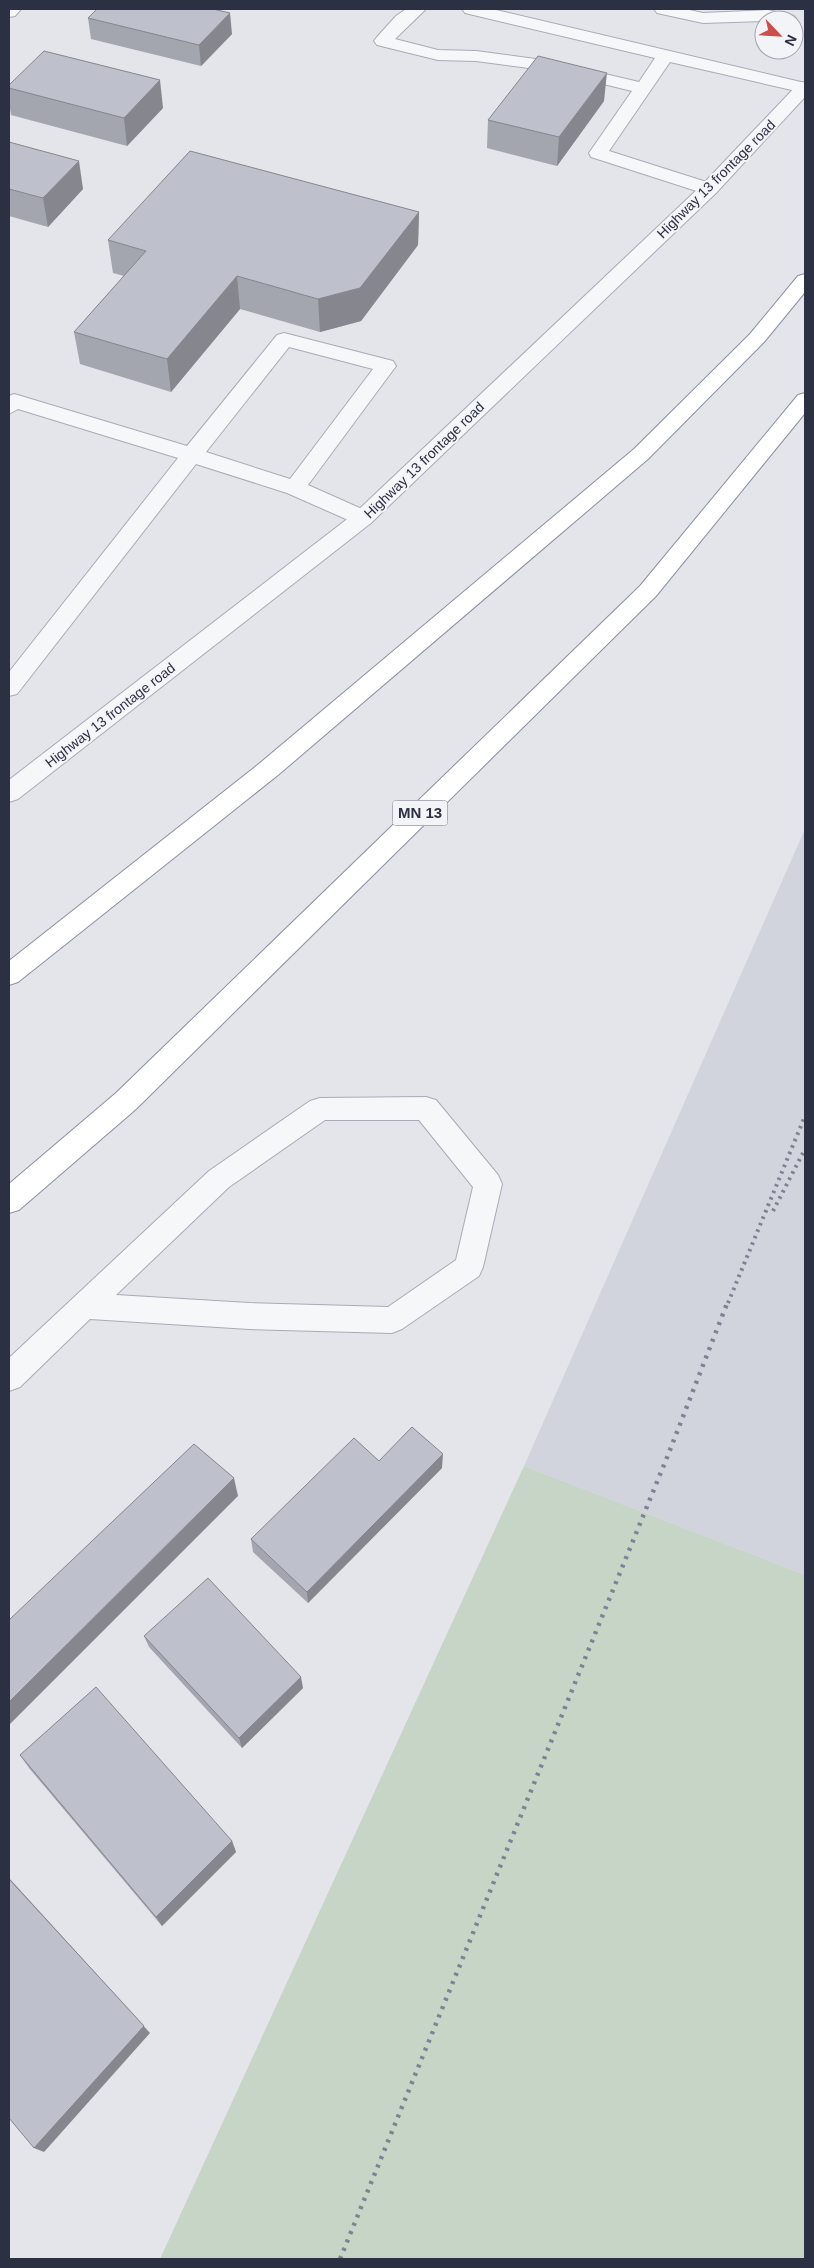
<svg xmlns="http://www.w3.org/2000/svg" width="814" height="2268" font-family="Arial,sans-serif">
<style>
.built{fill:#d1d4dd}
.green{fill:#c6d5c5}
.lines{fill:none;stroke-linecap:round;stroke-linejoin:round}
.service-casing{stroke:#a8abb5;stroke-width:2}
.minor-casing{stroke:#a8abb5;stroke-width:2}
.tertiary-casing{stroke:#a8abb5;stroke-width:2}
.trunk-casing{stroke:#8b90a1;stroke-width:2}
.service{fill:#f6f7f9;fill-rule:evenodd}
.minor{fill:#f6f7f9;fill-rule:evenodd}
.tertiary{fill:#f6f7f9;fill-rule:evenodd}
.trunk{fill:#fff;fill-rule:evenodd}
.rail-far1{stroke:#7d8294;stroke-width:4;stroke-dasharray:2.5 4.5;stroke-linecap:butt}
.rail{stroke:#7d8294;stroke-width:4.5;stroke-dasharray:3 6;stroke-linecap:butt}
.wall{fill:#a3a5af}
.shaded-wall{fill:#85868e}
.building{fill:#bec0cb;stroke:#85868e}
.labels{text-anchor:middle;stroke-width:4;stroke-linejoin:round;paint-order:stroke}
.far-street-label{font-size:14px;fill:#2b3043;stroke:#f3f4f8}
.shield{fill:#f3f4f8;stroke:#676b79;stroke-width:1}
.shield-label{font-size:15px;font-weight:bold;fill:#2b3043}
</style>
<rect width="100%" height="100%" fill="#e3e5eb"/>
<path class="built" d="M805,829V1575L524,1466Z"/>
<path class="green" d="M524,1466L805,1575V2259H160Z"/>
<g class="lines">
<g class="service-casing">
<g id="service">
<path d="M406,9H426L395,39L438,50L476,51L550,61L639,82L655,58L465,13L462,9H492L805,83V93L670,62L609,151L716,185L718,189L716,193L709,195L591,157L589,153L632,91L550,71L476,61L438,60L377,45L374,41L377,37L396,16Z"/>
<path d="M654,9H685L703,13L768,10L794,16L797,20L794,24V20L703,23L657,13Z"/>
<path d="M284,333L393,361L396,366L308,485L371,513L374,518L371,523L363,525L355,523L287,493L196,464L17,694L9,696V672L178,458L18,409L9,414V396L14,394L21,396L187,446L277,335ZM289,347L373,369L290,479L206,452Z"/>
</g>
</g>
<g class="minor-casing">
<g id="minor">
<path d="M9,9H21L15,16L9,17Z"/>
<path d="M426,1097L436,1100L498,1175L502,1184L483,1267L479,1276L402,1329L392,1333L249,1329L90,1319L20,1387L9,1391V1358L209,1171L310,1101L320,1098ZM325,1120H419L473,1187L456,1260L388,1307L249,1303L116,1295L229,1187Z"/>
</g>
</g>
<g class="tertiary-casing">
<path id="tertiary" d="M805,82V97L716,193L371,523L18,799L9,802V780L355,513L702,185L799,83Z"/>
</g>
<g class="trunk-casing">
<g id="trunk">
<path d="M805,274V292L764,342L648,459L278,775L18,982L9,985V961L260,763L634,449L750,334L798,276Z"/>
<path d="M805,393V413L656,596L136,1109L19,1210L9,1213V1184L116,1093L640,586L798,395Z"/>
</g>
</g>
<use href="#service" class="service"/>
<use href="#minor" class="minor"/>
<use href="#tertiary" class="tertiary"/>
<use href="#trunk" class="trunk"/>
<g class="rail-far1">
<path d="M773,1211L805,1149"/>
<path d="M728,1303L805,1116"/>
</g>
<path class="rail" d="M340,2259L668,1455L728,1301"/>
</g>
<g class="wall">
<path d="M88,18L232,34L201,66L91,39Z"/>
<path d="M9,85L163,108L127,146L11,115L9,102Z"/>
<path d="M604,101L557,166L487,148L488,120Z"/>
<path d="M9,142L83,189L48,227L9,216Z"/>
<path d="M419,212L418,245L361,321L320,332L240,309L171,392L80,364L74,332L124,276L113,273L108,240Z"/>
<path d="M442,1468L308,1603L253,1552L251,1539Z"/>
<path d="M144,1636L303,1688L242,1748L149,1647Z"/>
<path d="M20,1755L232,1841L236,1852L162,1926L29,1768Z"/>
</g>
<g class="shaded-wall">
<path d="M230,13L232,34L201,66L199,45Z"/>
<path d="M607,73L604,101L557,166L559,137Z"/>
<path d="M160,80L163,108L127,146L124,118Z"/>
<path d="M79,161L83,189L48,227L43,198Z"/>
<path d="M419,212L418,245L361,321L320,332L318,299Z"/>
<path d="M237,276L240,309L171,392L167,359Z"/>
<path d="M443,1454L442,1468L308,1603L307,1592Z"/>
<path d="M234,1478L238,1496L9,1725V1702Z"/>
<path d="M301,1677L303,1688L242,1748L239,1738Z"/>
<path d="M232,1841L236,1852L162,1926L156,1917Z"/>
<path d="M9,1878L150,2033L44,2152L34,2148Z"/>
</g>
<g class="building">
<path d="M97,9H213L230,13L199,45L88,18Z"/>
<path d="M44,51L160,80L124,118L9,88V85Z"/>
<path d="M538,56L607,73L559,137L488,120Z"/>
<path d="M9,142L79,161L43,198L9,189Z"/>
<path d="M190,151L419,212L360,288L318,299L237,276L167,359L74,332L146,251L108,240Z"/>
<path d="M412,1427L443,1454L307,1592L251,1539L354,1438L379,1461Z"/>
<path d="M194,1444L234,1478L9,1702V1620Z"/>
<path d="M208,1578L301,1677L239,1738L144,1636Z"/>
<path d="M96,1687L232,1841L156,1917L20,1755Z"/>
<path d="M9,1879L144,2026L34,2148L9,2118Z"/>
</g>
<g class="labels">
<g class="far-street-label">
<text transform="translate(716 179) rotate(-45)" y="5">Highway 13 frontage road</text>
<text transform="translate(424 460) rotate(-44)" y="5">Highway 13 frontage road</text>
<text transform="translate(110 715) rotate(-38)" y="5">Highway 13 frontage road</text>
</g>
<rect class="shield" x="392.5" y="800.5" width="55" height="25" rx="4"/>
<g class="shield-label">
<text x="420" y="818">MN 13</text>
</g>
</g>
<rect width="814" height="2268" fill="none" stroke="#2b3043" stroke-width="20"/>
<g transform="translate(779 35) rotate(115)"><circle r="24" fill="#f3f4f8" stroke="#a3a6b0"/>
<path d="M0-4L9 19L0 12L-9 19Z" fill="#cc4f4c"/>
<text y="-8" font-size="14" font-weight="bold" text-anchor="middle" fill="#2b3043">N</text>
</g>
</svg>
